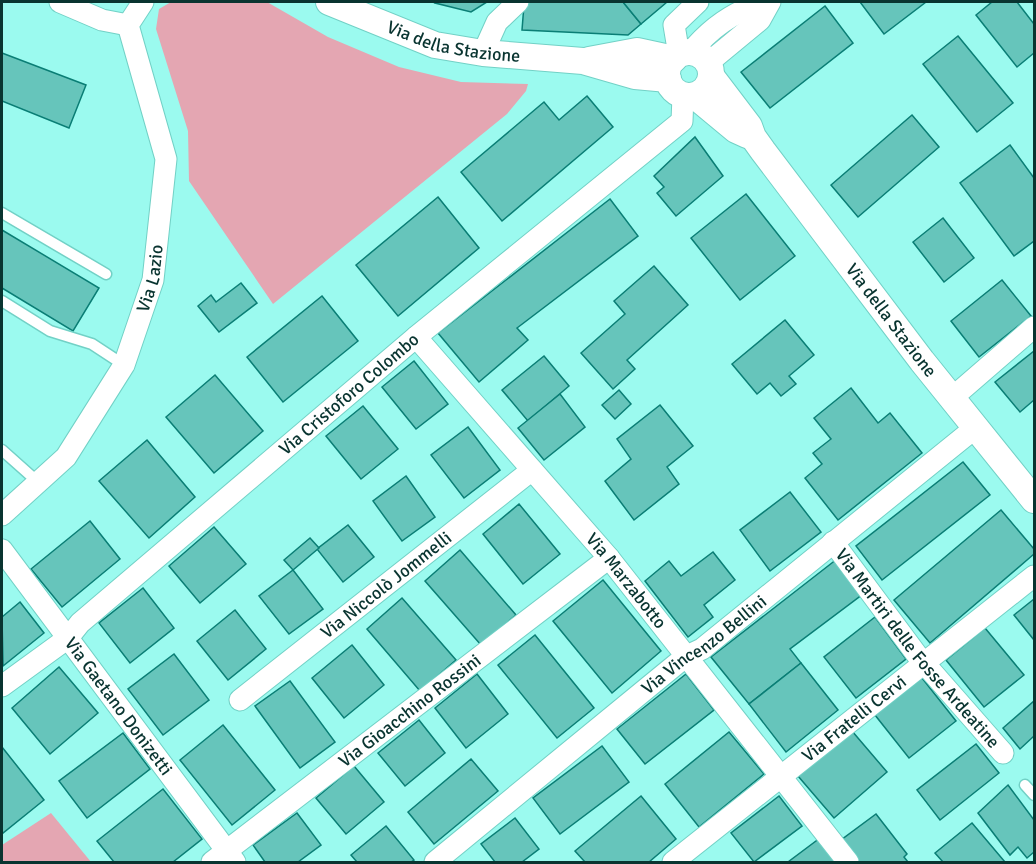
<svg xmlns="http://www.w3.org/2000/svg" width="1036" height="864" font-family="Signika,sans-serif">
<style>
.green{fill:#e4a6b2}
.building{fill:#66c5bb;stroke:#0a7e75;stroke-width:1.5}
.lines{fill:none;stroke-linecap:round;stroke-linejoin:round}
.service-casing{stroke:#72d1c6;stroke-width:13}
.minor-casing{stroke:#72d1c6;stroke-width:23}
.tertiary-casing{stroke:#72d1c6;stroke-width:28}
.service{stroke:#fff;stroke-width:10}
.minor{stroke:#fff;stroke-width:21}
.tertiary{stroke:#fff;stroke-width:26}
.labels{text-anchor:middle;stroke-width:4.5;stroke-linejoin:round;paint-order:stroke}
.street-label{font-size:18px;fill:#093430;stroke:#9bfaef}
</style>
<rect width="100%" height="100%" fill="#9bfaef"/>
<g class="green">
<path d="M171,2H267L328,37L399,67L461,82L528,84L526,91L507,114L273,304L189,181L188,131L156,29L159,9Z"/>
<path d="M51,813L91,862H2V845Z"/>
</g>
<g class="building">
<path d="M436,2H487L471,12L435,3Z"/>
<path d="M528,2H623L641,24L628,35L522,30L524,5Z"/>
<path d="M623,2H667L641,24Z"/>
<path d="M860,2H926L884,34Z"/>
<path d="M992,2H1017L1034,24V53L1017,67L976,15Z"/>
<path d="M825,6L853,43L770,108L741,72Z"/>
<path d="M958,36L1013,103L977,132L923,64Z"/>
<path d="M2,53L86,85L69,128L2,101Z"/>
<path d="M587,96L613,127L502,221L461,172L544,102L559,120Z"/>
<path d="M912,115L939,147L858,217L831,185Z"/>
<path d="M695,137L723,176L676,216L657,193L664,187L654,176Z"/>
<path d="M1010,145L1034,178V241L1014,256L960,183Z"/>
<path d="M746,194L795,256L740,300L691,238Z"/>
<path d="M438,197L479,248L398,316L356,265Z"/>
<path d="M610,199L638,236L517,328L528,340L479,382L438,333Z"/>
<path d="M943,218L974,258L944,282L913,242Z"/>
<path d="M2,230L99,288L73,331L2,288Z"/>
<path d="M654,266L688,305L627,360L635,369L613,389L581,353L625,314L614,301Z"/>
<path d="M1002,280L1031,316L979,357L951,321Z"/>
<path d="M241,283L257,303L219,332L198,306L211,295L216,302Z"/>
<path d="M322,296L358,341L283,402L247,357Z"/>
<path d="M785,320L814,355L789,376L796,384L781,396L770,383L757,394L732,364Z"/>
<path d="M1034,351V400L1020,412L995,382Z"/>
<path d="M544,356L569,386L528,421L502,390Z"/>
<path d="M414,361L448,404L416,429L382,387Z"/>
<path d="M215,375L263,431L214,473L166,417Z"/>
<path d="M851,388L878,423L890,413L922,453L838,520L805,478L822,464L813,453L831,439L814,418Z"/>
<path d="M619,390L631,404L615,419L602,405Z"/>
<path d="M560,394L585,427L544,460L518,428Z"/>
<path d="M660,405L693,446L667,467L679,484L634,520L605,481L631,459L617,439Z"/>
<path d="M363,406L398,449L361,479L326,436Z"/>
<path d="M468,427L500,470L464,498L431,455Z"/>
<path d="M147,440L195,497L149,538L99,481Z"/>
<path d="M963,462L990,495L882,580L856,546Z"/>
<path d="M406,476L435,517L402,541L373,501Z"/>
<path d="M790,492L821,532L770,571L740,530Z"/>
<path d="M519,504L560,554L523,584L483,534Z"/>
<path d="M1001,510L1034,549V554L930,643L894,600Z"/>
<path d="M90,521L120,559L62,607L31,569Z"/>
<path d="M348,525L374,557L343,582L317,549Z"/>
<path d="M214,527L246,564L200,603L169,566Z"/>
<path d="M310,538L319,548L293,570L284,560Z"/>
<path d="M460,550L516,615L481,645L425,581Z"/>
<path d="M713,552L735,580L704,605L713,617L688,637L645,581L669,561L681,576Z"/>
<path d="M837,559L863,594L790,649L801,663L749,704L711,657Z"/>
<path d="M293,570L323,609L289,634L259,596Z"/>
<path d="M603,580L661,651L612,693L553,621Z"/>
<path d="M143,588L174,628L130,663L99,623Z"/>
<path d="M402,598L456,660L420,691L367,629Z"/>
<path d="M1034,599V640L1014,615Z"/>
<path d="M20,602L44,633L3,666L2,617Z"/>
<path d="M235,610L266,649L228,680L197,641Z"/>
<path d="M875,617L906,659L856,698L824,657Z"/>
<path d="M985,628L1024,675L984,707L946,660Z"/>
<path d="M535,635L594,708L557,738L498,665Z"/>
<path d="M352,645L384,685L344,718L312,678Z"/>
<path d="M174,654L209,700L163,735L128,689Z"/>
<path d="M801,663L838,710L786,752L749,704Z"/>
<path d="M59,667L98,713L50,754L12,708Z"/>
<path d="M477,674L508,714L466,748L435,708Z"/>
<path d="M686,674L714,710L645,764L617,729Z"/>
<path d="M922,678L956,721L909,758L875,715Z"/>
<path d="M290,681L335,742L300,768L255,706Z"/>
<path d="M1034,701V736L1020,749L1003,728Z"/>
<path d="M419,720L445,753L405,786L378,753Z"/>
<path d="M223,725L275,790L232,825L180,760Z"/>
<path d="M852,731L887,772L834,818L798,776Z"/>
<path d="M729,732L764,774L699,827L665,784Z"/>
<path d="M123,733L150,769L87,818L59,781Z"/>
<path d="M976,744L999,773L940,820L917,790Z"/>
<path d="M602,746L629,782L560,834L533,798Z"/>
<path d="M2,747L44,800L3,833L2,831Z"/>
<path d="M471,759L498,791L434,844L408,812Z"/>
<path d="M354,766L384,802L346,834L316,798Z"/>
<path d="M1008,785L1034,820V852L1027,858L1018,847L1010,855L978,813Z"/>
<path d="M163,789L202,839L173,862H114L97,841Z"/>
<path d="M641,796L676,839L649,862H585L575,851Z"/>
<path d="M779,796L802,826L754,862L731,833Z"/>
<path d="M297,813L321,845L298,862H265L253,845Z"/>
<path d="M876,814L907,854L904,857L908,862H857L841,840Z"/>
<path d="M515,818L539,849L522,862H495L481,844Z"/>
<path d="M972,823L1005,862H943L935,853Z"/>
<path d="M386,826L414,860L411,862H357L351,855Z"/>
<path d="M820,838L838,862H788Z"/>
</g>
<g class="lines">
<g class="service-casing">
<g id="service">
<path d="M2,213L106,274"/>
<path d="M2,301L50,331L92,344L124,365"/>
<path d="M2,450L39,483"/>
<path d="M1025,785L1034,795"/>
</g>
</g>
<g class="minor-casing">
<g id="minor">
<path d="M60,2L102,20L128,25"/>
<path d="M483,53L497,22L518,2"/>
<path d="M690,53C711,27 735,10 767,2"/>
<path d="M679,55L674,25L698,2"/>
<path d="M708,63L760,20L770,2"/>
<path id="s1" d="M416,337L609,558L848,862"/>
<path d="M952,398L1034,327"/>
<path id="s2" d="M2,515L66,457L124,365L153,280L166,159L128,25L143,2"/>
<path id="s3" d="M833,542L917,655L1003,753"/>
<path id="s4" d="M2,550L235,862"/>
<path id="s5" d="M2,686L68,638L80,623L416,337L682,121L683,96"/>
<path id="s6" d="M240,700L532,470"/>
<path id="s7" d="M212,862L609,558"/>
<path id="s8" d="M435,862L685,657L702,649L975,428"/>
<path id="s9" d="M673,862L1034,576"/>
</g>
</g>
<g class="tertiary-casing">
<g id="tertiary">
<path id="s10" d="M329,2L435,45L483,53L583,61L635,76L668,79"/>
<circle cx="689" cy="74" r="22"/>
<path d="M589,60L637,51L674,59"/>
<path id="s11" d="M711,76L749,126L753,137L763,151L922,361L1034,500"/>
<path d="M695,96L736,130L747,135"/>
</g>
</g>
<use href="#service" class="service"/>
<use href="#minor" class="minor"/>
<use href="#tertiary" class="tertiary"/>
</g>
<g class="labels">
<g class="street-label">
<text dy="6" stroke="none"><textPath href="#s10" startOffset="132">Via della Stazione</textPath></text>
<text dy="6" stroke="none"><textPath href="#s2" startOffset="286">Via Lazio</textPath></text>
<text dy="6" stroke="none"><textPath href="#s11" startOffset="304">Via della Stazione</textPath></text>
<text dy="6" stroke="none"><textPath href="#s5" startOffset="454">Via Cristoforo Colombo</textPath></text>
<text dy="6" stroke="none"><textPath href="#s1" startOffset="322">Via Marzabotto</textPath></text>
<text dy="6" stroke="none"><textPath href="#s6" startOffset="186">Via Niccolò Jommelli</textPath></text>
<text dy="6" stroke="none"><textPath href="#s8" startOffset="346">Via Vincenzo Bellini</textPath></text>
<text dy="6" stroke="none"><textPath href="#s3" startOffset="136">Via Martiri delle Fosse Ardeatine</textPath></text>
<text dy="6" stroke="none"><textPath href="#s4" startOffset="195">Via Gaetano Donizetti</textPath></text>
<text dy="6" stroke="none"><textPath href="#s7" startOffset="249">Via Gioacchino Rossini</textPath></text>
<text dy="6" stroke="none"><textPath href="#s9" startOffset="231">Via Fratelli Cervi</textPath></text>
</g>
</g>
<rect width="1036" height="864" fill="none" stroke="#093430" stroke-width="6"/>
</svg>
